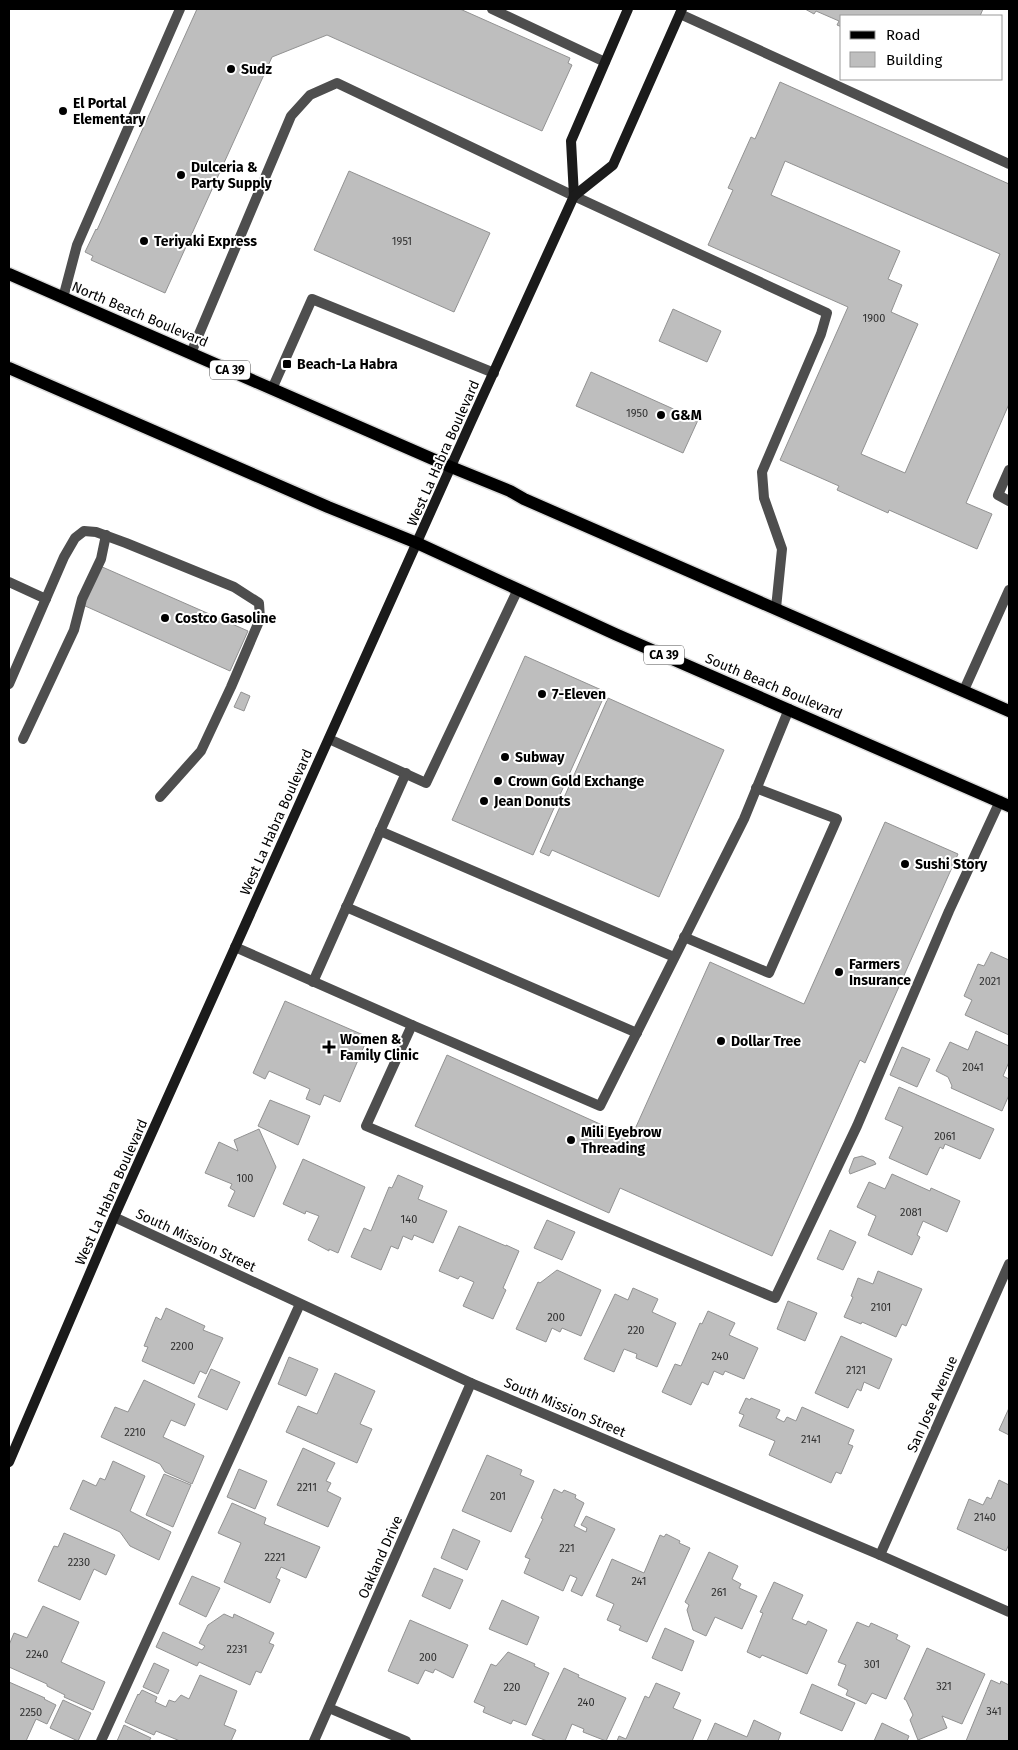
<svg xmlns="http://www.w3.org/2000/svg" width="1018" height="1750" font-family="'Fira Sans',sans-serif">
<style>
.building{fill:#bebebe;stroke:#929292;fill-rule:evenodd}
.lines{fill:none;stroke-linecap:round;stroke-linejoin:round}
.primary-casing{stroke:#dbdbdb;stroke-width:15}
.service{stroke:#4e4e4e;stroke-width:10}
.minor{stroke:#4e4e4e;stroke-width:10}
.secondary{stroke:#1b1b1b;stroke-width:10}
.primary{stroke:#000;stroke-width:12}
.poi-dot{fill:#000;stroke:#fff;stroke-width:2}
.labels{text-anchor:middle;stroke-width:4;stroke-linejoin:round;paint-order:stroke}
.number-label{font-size:11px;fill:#303030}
.shield{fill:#fff;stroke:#4c4c4c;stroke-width:1}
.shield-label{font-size:12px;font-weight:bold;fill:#000}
.poi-label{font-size:14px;font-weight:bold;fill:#000;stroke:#fff;text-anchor:start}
.street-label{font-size:14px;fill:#000;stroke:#fff}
</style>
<rect width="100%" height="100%" fill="#fff"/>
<g class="building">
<path d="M197,9H460L570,58L568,63L572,65L542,131L327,35L272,57L165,293L91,260L93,256L85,252L96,229L97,230Z"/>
<path d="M805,9H983L980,16H842V27L837,25L839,21L816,11L814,14Z"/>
<path d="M780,82L1009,184V404L966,503L992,514L977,549L889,510L888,513L837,490L839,486L780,460L848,307L708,245L733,190L728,188L751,137L755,139ZM785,161L1000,254L905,473L861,454L918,324L891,312L902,285L888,279L900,251L771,195Z"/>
<path d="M349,171L490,233L454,312L314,250Z"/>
<path d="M673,309L721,331L707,362L659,341Z"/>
<path d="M591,372L698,420L683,453L576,406Z"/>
<path d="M100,566L248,631L230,671L83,605Z"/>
<path d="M525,656L606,692L533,855L452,820Z"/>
<path d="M241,692L250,696L244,711L234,707Z"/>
<path d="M608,698L724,750L659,897L552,850L549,856L540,852Z"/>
<path d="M885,822L958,854L865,1063L860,1060L772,1256L620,1188L609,1213L415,1126L447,1055L631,1138L710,962L804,1004Z"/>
<path d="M991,952L1009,960V1035L965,1015L972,1000L964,996L978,964L984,966Z"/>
<path d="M285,1001L368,1037L340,1102L324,1095L320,1105L306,1099L310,1089L269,1071L265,1079L253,1073Z"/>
<path d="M976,1031L1009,1046V1062L1003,1076L1009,1079V1095L1002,1111L951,1088L952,1086L948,1077L936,1071L950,1042L968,1050Z"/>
<path d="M902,1047L930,1059L917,1087L890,1075Z"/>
<path d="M899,1087L994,1129L980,1159L945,1144L943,1149L940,1147L927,1175L889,1158L903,1127L885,1119Z"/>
<path d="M270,1100L310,1116L298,1145L258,1126Z"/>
<path d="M259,1129L276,1167L254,1217L228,1206L235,1191L230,1188L232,1184L205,1173L219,1142L238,1151L234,1140Z"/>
<path d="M862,1156L874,1161L876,1164L850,1174L849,1171L854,1158Z"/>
<path d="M303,1159L365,1187L338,1253L329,1249V1251L308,1240L319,1216L306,1211L305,1214L283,1204Z"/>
<path d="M892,1174L930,1191L931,1188L960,1201L947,1232L923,1221L917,1235L920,1237L912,1255L868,1235L876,1216L857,1207L869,1182L885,1189Z"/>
<path d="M398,1175L423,1186L418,1199L447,1211L433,1243L414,1235L412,1240L403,1236L398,1249L391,1246L381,1270L351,1257L364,1228L371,1231L389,1187L392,1188Z"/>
<path d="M547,1220L575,1232L562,1260L534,1248Z"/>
<path d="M459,1226L506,1246V1245L519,1251L503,1288L506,1290L493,1319L463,1306L474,1282L460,1276L458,1279L439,1271Z"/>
<path d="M830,1230L856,1242L843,1270L817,1259Z"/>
<path d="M557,1270L601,1290L581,1336L562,1328L560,1332L552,1328L546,1342L516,1329L538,1282L540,1283Z"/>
<path d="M878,1271L922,1289L906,1326L902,1324L896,1337L862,1322L861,1324L844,1317L853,1297L851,1296L858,1278L873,1284Z"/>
<path d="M633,1288L658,1299L652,1312L676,1323L657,1367L636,1358L637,1354L624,1349L614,1372L584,1359L615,1294L628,1300Z"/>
<path d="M788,1301L817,1313L805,1341L777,1329Z"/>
<path d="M166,1308L205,1326L203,1330L223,1338L206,1374L200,1371L194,1384L142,1361L148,1347L144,1346L156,1317L161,1320Z"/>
<path d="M708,1311L735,1323L729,1335L758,1348L744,1379L725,1371L723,1375L714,1371L708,1385L702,1382L691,1405L662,1392L675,1364L681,1366L700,1323L702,1324Z"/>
<path d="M841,1336L892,1359L879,1389L864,1382L861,1391L857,1389L848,1408L815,1393Z"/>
<path d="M289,1357L318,1369L306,1396L278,1384Z"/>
<path d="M211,1369L240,1382L227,1410L198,1397Z"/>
<path d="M335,1373L375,1391L360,1424L372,1429L357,1463L286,1432L298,1406L317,1414Z"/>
<path d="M144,1380L195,1404L185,1426L171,1420L163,1437L204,1456L192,1484L165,1472L160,1464L101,1437L115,1407L128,1412Z"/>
<path d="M746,1398L750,1400L751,1398L780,1410L776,1418L784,1422L787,1417L796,1421L802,1407L854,1430L848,1444L853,1446L841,1474L836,1472L831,1483L769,1455L775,1441L739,1426L744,1415L739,1413Z"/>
<path d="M1009,1408V1435L999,1430Z"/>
<path d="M303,1448L335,1463L326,1481L331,1483L327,1491L341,1498L328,1527L277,1505Z"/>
<path d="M487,1455L522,1470L520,1475L534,1481L511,1532L462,1511Z"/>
<path d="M113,1461L145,1476L130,1511L171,1532L159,1560L130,1546L120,1532L70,1509L83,1480L96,1486L100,1478L105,1480Z"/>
<path d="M239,1469L267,1481L255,1509L227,1497Z"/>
<path d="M164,1474L191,1485L173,1527L146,1515Z"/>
<path d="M999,1480L1009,1485V1544L1006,1551L957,1529L969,1499L983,1505L987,1497L991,1499Z"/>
<path d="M554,1489L562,1493L564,1490L576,1495L575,1498L584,1503L574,1526L586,1532L587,1528L581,1525L586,1516L615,1529L582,1596L571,1591L577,1578L570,1575L563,1591L524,1573L530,1559L525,1557L543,1519L541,1518Z"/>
<path d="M232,1503L266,1518L264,1524L320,1547L306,1578L281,1567L276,1578L280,1580L270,1603L224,1582L241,1543L218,1533Z"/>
<path d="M453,1529L480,1541L467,1570L441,1558Z"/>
<path d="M64,1533L115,1555L106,1575L94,1569L80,1600L38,1581L54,1546L58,1547Z"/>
<path d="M666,1534L680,1541L679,1543L690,1548L647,1642L619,1630L621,1626L607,1620L614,1604L596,1596L612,1559L644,1573L660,1535L664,1537Z"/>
<path d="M709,1552L738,1566L732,1579L741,1584L739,1588L757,1596L742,1629L715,1617L706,1636L693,1630L687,1610L689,1605L685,1602Z"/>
<path d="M434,1568L463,1580L450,1609L422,1596Z"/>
<path d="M192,1576L220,1588L206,1617L179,1604Z"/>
<path d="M774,1582L803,1595L792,1619L806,1625L808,1621L827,1630L807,1674L762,1655L760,1658L747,1652L763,1613L760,1612Z"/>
<path d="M502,1600L539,1617L527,1645L489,1629Z"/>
<path d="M43,1606L79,1622L61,1662L105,1682L93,1710L64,1697L65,1695L47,1686V1684L9,1667V1645L14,1633L27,1638Z"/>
<path d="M224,1614L233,1618L234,1614L274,1633L269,1643L274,1645L261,1673L256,1671L250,1685L199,1662L197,1666L156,1647L163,1632L202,1650L205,1646L199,1643L208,1625Z"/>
<path d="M410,1620L468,1645L453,1678L435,1669L433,1673L425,1670L418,1684L388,1671Z"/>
<path d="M857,1622L869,1627L871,1623L898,1635L896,1639L910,1646L886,1699L872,1693L866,1704L846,1695L848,1690L838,1685L846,1665L838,1662Z"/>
<path d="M665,1628L694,1641L682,1671L652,1658Z"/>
<path d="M927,1648L985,1674L962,1724L942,1716L947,1728L918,1740L910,1720L913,1715L906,1700L904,1699Z"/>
<path d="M508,1652L535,1664L534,1666L549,1673L526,1725L513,1720L511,1724L483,1712L485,1707L474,1702L491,1664L496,1666Z"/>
<path d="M154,1663L169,1670L158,1694L143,1687Z"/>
<path d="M564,1668L579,1675L578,1677L626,1698L606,1741L583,1732L584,1729L572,1724L565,1741H547L532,1735Z"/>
<path d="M200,1675L237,1691L224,1725L236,1730L231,1741H180L156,1731L154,1735L125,1722L138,1694L139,1695L142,1690L157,1697L155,1702L166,1707L169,1700L175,1702L181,1695L189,1699Z"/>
<path d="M991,1680L1000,1684L1001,1681L1009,1685V1741H966Z"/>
<path d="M9,1682L45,1698L44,1699L56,1705L47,1724L36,1719L26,1741H9Z"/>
<path d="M656,1683L680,1693L673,1708L701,1720L692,1741H617L619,1736L626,1739L645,1696L649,1698Z"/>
<path d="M812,1684L855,1703L842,1731L800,1713Z"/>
<path d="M63,1700L91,1713L78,1741L50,1728Z"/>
<path d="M754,1720L781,1733L778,1741H707L715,1723L747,1737Z"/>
<path d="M882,1723L909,1736L907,1741H874Z"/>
<path d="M124,1725L151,1738L149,1741H117Z"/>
</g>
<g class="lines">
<g class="primary-casing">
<g id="primary">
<path d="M9,274L451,467L510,491L524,499L1009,711"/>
<path d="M9,368L328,507L417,543L615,634L1009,806"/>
</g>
</g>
<g class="service">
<path d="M492,9L605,62"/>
<path d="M680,14L1009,164"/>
<path d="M63,298L77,245L180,9"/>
<path d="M191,353L291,116L310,95L337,83L574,196L827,313L821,334L762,472L764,498L782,549L776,608"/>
<path d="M272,389L312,299L494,373"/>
<path d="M1009,470L998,495L1009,501"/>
<path d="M9,582L46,599"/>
<path d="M9,684L64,557L75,538L84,531L96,532L126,543L234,587L259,603L260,619L231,687L201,751L160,797"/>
<path d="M964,690L1009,590"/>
<path d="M23,739L74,630L82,599L101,559L106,535"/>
<path d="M329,739L426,783L518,589"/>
<path d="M380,831L674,957"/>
<path d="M346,907L637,1033"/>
<path d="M684,937L769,973L837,819L756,788"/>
<path d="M235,947L412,1025L366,1126L775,1298L857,1126L949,911L1000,801"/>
<path d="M313,982L406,773"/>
<path d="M412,1025L600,1106L744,819L789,709"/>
<path d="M101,1741L300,1304"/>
</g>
<g class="minor">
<path d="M114,1217L471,1383L880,1555L1009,1612"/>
<path d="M880,1555L1009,1264"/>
<path d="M329,1708L406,1741"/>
<path d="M314,1741L471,1383"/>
</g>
<g class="secondary">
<path d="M574,196L571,141L628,9"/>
<path d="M9,1462L114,1217L470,424L574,196L613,165L682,9"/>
</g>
<use href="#primary" class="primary"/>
</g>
<g class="poi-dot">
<circle cx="231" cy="69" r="5"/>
<circle cx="63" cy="111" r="5"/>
<circle cx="181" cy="175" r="5"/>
<circle cx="144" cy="241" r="5"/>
<rect x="282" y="359" width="10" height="10" rx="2.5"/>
<circle cx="661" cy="415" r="5"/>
<circle cx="165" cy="618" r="5"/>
<circle cx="542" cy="694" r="5"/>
<circle cx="505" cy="757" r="5"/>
<circle cx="498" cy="781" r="5"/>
<circle cx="484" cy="801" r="5"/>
<circle cx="905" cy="864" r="5"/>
<circle cx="839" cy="972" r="5"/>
<circle cx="721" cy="1041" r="5"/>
<path d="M326.5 1039.5h5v5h5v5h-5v5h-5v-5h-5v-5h5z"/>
<circle cx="571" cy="1140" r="5"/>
</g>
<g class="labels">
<g class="number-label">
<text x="402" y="245">1951</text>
<text x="874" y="322">1900</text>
<text x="637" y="417">1950</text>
<text x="990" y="985">2021</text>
<text x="973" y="1071">2041</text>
<text x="945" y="1140">2061</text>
<text x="245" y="1182">100</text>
<text x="911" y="1216">2081</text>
<text x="409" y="1223">140</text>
<text x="881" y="1311">2101</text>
<text x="556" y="1321">200</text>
<text x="636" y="1334">220</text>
<text x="182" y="1350">2200</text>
<text x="720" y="1360">240</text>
<text x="856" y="1374">2121</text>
<text x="135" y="1436">2210</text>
<text x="811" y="1443">2141</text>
<text x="307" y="1491">2211</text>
<text x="498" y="1500">201</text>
<text x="985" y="1521">2140</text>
<text x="567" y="1552">221</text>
<text x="275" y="1561">2221</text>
<text x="79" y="1566">2230</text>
<text x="639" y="1585">241</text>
<text x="719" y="1596">261</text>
<text x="237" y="1653">2231</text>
<text x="37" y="1658">2240</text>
<text x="428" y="1661">200</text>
<text x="872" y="1668">301</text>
<text x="944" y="1690">321</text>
<text x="512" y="1691">220</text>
<text x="586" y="1706">240</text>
<text x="994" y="1715">341</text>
<text x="31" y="1716">2250</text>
</g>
<g class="shield">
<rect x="210" y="360.5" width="40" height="19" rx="4"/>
<rect x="644" y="645.5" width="40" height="19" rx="4"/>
</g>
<g class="shield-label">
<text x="230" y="374">CA 39</text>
<text x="664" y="659">CA 39</text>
</g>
<g class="poi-label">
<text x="241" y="74">Sudz</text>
<text x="73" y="108">El Portal<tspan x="73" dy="16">Elementary</tspan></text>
<text x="191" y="172">Dulceria &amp;<tspan x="191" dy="16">Party Supply</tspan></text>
<text x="154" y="246">Teriyaki Express</text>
<text x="297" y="369">Beach-La Habra</text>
<text x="671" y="420">G&amp;M</text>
<text x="175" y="623">Costco Gasoline</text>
<text x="552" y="699">7-Eleven</text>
<text x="515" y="762">Subway</text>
<text x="508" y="786">Crown Gold Exchange</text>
<text x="494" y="806">Jean Donuts</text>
<text x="915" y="869">Sushi Story</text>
<text x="849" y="969">Farmers<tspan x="849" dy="16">Insurance</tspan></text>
<text x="340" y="1044">Women &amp;<tspan x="340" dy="16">Family Clinic</tspan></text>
<text x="731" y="1046">Dollar Tree</text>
<text x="581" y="1137">Mili Eyebrow<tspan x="581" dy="16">Threading</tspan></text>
</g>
<g class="street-label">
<text transform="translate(140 314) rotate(23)" y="5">North Beach Boulevard</text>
<text transform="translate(443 453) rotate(-66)" y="5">West La Habra Boulevard</text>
<text transform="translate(774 686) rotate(23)" y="5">South Beach Boulevard</text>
<text transform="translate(276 822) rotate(-66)" y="5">West La Habra Boulevard</text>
<text transform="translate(111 1192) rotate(-66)" y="5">West La Habra Boulevard</text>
<text transform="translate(196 1240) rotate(25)" y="5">South Mission Street</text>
<text transform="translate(932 1404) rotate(-66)" y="5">San Jose Avenue</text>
<text transform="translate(565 1407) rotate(23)" y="5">South Mission Street</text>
<text transform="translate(380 1557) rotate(-66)" y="5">Oakland Drive</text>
</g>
</g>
<rect width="1018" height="1750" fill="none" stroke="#000000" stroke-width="20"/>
<rect x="840" y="15" width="162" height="65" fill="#ffffff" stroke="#999999"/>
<rect x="850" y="31" width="25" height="8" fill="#000000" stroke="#999999"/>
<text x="886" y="40" font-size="15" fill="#000000">Road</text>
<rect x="850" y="52" width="25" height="15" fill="#bebebe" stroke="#999999"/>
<text x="886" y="65" font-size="15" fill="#000000">Building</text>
</svg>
